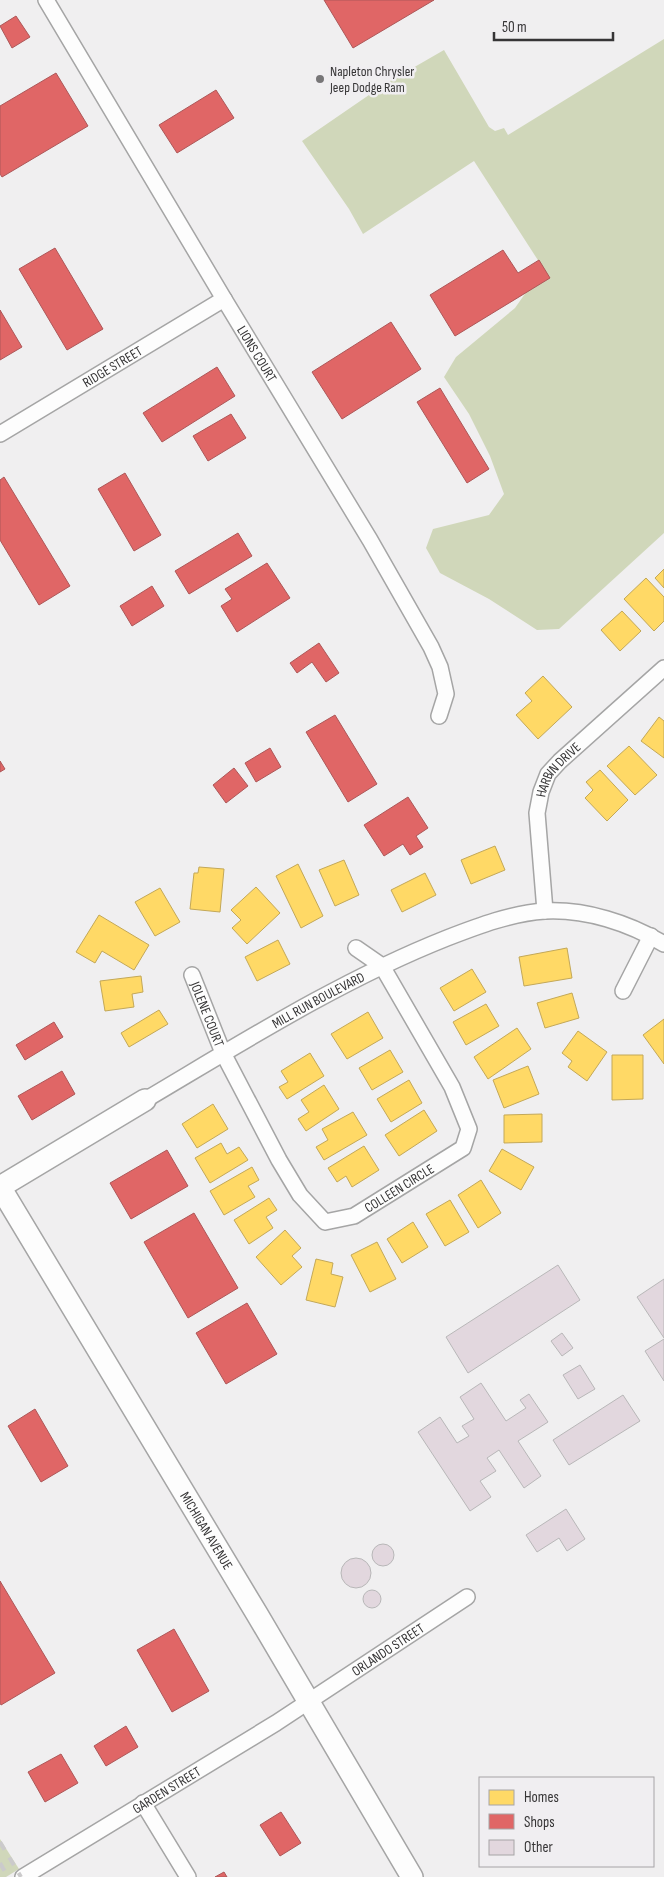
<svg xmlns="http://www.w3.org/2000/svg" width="664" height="1877" font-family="'Sofia Sans Condensed',sans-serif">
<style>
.green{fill:#d0d7ba}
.homes{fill:#ffd966;stroke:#c3a858}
.shops{fill:#e06666;stroke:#ad5758}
.building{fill:#e2d7de;stroke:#b8b7b8}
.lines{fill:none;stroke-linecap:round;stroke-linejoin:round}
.street-casing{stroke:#a5a5a5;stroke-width:18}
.secondary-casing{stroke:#a5a5a5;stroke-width:24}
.street{stroke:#fdfdfd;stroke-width:15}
.secondary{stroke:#fdfdfd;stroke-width:21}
.rail{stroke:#cbcacb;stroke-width:4;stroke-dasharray:9 9;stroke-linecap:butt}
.poi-dot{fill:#777677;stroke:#f0eef1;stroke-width:2}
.labels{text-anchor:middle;stroke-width:5;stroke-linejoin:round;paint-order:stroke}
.poi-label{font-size:14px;fill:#363536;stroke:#f0eef1;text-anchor:start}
.street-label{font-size:14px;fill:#363536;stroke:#f0eef1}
</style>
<rect width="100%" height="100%" fill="#f0eff0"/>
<g class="green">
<path d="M664,39V533L559,629L537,630L489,599L440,573L426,548L433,529L489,515L504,494L490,456L469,414L444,377L456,357L515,308L543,268L474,161L363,234L349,209L302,141L385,84L444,50L489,127L495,131L504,128L508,135Z"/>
<path d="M0,1839L19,1869L6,1877H0Z"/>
</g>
<g class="homes">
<path d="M664,569V588L655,578Z"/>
<path d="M646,578L664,597V621L654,631L624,599Z"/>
<path d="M622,611L641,631L620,651L601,630Z"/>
<path d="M543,676L572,707L538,739L516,715L532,701L525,693Z"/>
<path d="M659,717L664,721V758L641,741Z"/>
<path d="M629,746L657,775L635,795L607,766Z"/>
<path d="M600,770L628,800L607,821L585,798L593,790L586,782Z"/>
<path d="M495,846L505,870L471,884L461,860Z"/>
<path d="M344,860L359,895L335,906L319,870Z"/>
<path d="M298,864L323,916L301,928L276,876Z"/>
<path d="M199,867L224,869L220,912L190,909L194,873H198Z"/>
<path d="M425,873L436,895L402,912L391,890Z"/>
<path d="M256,887L280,913L247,944L232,928L241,920L231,910Z"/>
<path d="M160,888L180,922L155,936L135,902Z"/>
<path d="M99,915L149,945L134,970L102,951L95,963L76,952Z"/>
<path d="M278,940L290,964L257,981L245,957Z"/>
<path d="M567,948L572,978L524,986L519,957Z"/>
<path d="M472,969L486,992L454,1011L440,988Z"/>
<path d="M141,976L143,992L132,994L134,1007L105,1011L100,981Z"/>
<path d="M572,993L579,1018L545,1028L537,1003Z"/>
<path d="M486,1004L499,1026L466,1045L453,1022Z"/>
<path d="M159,1010L168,1024L129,1047L121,1033Z"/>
<path d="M368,1012L383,1038L347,1059L331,1034Z"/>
<path d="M664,1019V1064L643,1035Z"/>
<path d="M517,1028L531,1049L488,1079L474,1057Z"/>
<path d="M578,1031L607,1052L587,1081L568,1067L572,1061L562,1053Z"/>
<path d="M390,1050L403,1072L372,1090L359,1068Z"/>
<path d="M310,1053L324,1076L287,1099L279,1087L288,1082L281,1071Z"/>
<path d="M612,1055H643V1099L612,1100Z"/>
<path d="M528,1066L539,1094L504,1108L493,1080Z"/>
<path d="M409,1080L422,1103L391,1122L377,1099Z"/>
<path d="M324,1085L339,1109L306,1131L298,1119L309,1112L301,1100Z"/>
<path d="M213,1104L228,1129L197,1148L182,1124Z"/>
<path d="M424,1110L437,1131L399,1156L385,1135Z"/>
<path d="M353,1112L367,1135L324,1160L316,1147L328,1140L322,1129Z"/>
<path d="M542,1114V1142L504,1143V1115Z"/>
<path d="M221,1143L227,1154L239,1147L248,1160L210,1183L195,1158Z"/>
<path d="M364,1146L379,1170L352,1187L346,1176L337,1182L328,1168Z"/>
<path d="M502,1149L534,1167L521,1190L489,1171Z"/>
<path d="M252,1167L259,1180L248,1186L255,1197L224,1215L210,1191Z"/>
<path d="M481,1180L501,1213L478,1228L458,1195Z"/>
<path d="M269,1198L277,1210L266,1217L273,1228L249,1244L234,1220Z"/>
<path d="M450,1200L469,1232L445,1246L426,1214Z"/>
<path d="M413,1222L428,1247L402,1263L387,1239Z"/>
<path d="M285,1230L301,1248L292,1256L302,1267L281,1285L256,1257Z"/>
<path d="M377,1242L396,1279L370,1292L351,1255Z"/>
<path d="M316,1259L333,1263L331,1274L343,1277L335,1307L306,1300Z"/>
</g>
<g class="shops">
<path d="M324,0H434L353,48Z"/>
<path d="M16,16L30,37L12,48L0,26Z"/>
<path d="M56,73L88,126L2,177L0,174V106Z"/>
<path d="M216,90L234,118L177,153L159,125Z"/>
<path d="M55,248L103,329L67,350L19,269Z"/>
<path d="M503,250L518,273L539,260L550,278L455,336L430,295Z"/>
<path d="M0,310L22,347L0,360Z"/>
<path d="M391,322L421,369L342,419L312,372Z"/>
<path d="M217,367L235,396L162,442L143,413Z"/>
<path d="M440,388L489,469L467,483L417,402Z"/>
<path d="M231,414L246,438L208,461L193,436Z"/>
<path d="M125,473L161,535L134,551L98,489Z"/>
<path d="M4,477L70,586L39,605L0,540V480Z"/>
<path d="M238,533L252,556L189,594L175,571Z"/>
<path d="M267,563L290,598L237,632L221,606L232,599L225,589Z"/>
<path d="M152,586L164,606L132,626L120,606Z"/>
<path d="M319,643L339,673L326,682L312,662L297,673L290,663Z"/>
<path d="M335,715L377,784L348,802L306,732Z"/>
<path d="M270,748L281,767L256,782L245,763Z"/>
<path d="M0,761L5,769L0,772Z"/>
<path d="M234,768L248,786L226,803L213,785Z"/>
<path d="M408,797L428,828L416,836L423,847L410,855L403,844L384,856L364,825Z"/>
<path d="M54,1022L63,1037L25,1060L16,1045Z"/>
<path d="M62,1071L75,1094L32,1120L18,1096Z"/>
<path d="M167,1150L188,1186L131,1219L110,1183Z"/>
<path d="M194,1213L238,1288L188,1318L144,1242Z"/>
<path d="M247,1303L277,1354L226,1384L196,1333Z"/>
<path d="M35,1409L68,1466L41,1482L8,1426Z"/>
<path d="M0,1581L55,1673L1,1705L0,1703Z"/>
<path d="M174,1629L209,1691L172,1712L137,1650Z"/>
<path d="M126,1726L138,1747L106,1766L94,1746Z"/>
<path d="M61,1754L78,1783L45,1802L28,1772Z"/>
<path d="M281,1812L301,1843L280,1856L260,1825Z"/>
<path d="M224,1872L227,1877H215Z"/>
</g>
<g class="building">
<path d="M558,1265L580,1300L468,1373L446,1337Z"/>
<path d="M664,1279V1338L637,1297Z"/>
<path d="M562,1333L573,1348L562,1356L551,1341Z"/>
<path d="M664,1339V1381L645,1351Z"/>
<path d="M580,1365L595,1389L578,1399L563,1375Z"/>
<path d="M481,1383L506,1421L526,1408L520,1400L529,1394L548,1422L518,1441L541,1476L524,1488L499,1450L487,1458L496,1471L480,1481L491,1497L470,1511L418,1432L440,1417L457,1443L469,1436L462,1426L474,1419L460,1397Z"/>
<path d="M623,1395L640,1421L569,1465L553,1440Z"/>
<path d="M566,1509L585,1539L567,1551L559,1538L537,1552L526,1535Z"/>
<circle cx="383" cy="1555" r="11"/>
<circle cx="356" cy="1573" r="15"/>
<circle cx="372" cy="1599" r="9"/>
</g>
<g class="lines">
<g class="street-casing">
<g id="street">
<path id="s1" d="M46,0L224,299L370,540L431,647L440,667L446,694L439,716"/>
<path id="s2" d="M0,434L224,299"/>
<path id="s3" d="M545,911L537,813L541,792L548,774L560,761L664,668"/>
<path id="s4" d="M192,975L223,1053L279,1160L300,1195L325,1222L354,1216L463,1148L469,1129L452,1087L382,966L356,948"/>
<path d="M623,991L651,936"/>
<path id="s5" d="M145,1100C243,1042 341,980 447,938C478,926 512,913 545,911C586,909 629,923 664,944"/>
<path d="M143,1803L188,1877"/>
<path id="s6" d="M23,1877L276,1723L467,1597"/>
</g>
</g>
<g class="secondary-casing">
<g id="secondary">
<path id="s7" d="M0,1187L257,1614L412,1877"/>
<path d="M0,1187L145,1100"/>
</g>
</g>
<use href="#street" class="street"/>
<use href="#secondary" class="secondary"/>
<g class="rail">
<path d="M0,1842L21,1877"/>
<path d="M0,1863L8,1877"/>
</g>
</g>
<circle class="poi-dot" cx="320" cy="79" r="5"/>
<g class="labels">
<g class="poi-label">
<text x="330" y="76">Napleton Chrysler<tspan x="330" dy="16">Jeep Dodge Ram</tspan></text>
</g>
<g class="street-label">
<text dy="5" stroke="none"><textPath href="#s1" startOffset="412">LIONS COURT</textPath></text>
<text dy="5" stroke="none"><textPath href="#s2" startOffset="131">RIDGE STREET</textPath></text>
<text dy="5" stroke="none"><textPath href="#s3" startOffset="148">HARBIN DRIVE</textPath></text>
<text dy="5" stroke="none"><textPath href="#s5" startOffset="200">MILL RUN BOULEVARD</textPath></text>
<text dy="5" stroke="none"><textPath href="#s4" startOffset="42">JOLENE COURT</textPath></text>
<text dy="5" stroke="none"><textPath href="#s4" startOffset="365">COLLEEN CIRCLE</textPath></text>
<text dy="5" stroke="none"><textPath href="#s7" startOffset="401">MICHIGAN AVENUE</textPath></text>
<text dy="5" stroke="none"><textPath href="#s6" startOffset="430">ORLANDO STREET</textPath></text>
<text dy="5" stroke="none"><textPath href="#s6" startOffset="168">GARDEN STREET</textPath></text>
</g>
</g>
<rect x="479" y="1777" width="175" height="90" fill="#f0eef1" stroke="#a6a4a6"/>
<rect x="489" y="1790" width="25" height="15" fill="#ffd966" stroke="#a6a4a6"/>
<text x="524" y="1802" font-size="15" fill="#363536">Homes</text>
<rect x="489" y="1814" width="25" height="15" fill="#e06666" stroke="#a6a4a6"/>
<text x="524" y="1827" font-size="15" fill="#363536">Shops</text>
<rect x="489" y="1840" width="25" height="15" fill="#e2d7de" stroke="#a6a4a6"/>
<text x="524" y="1852" font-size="15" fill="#363536">Other</text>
<path d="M494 32v8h119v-8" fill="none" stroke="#363536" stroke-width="2.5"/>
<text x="502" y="32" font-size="15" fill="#363536" stroke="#f0eef1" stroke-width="4" paint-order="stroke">50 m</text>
</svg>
